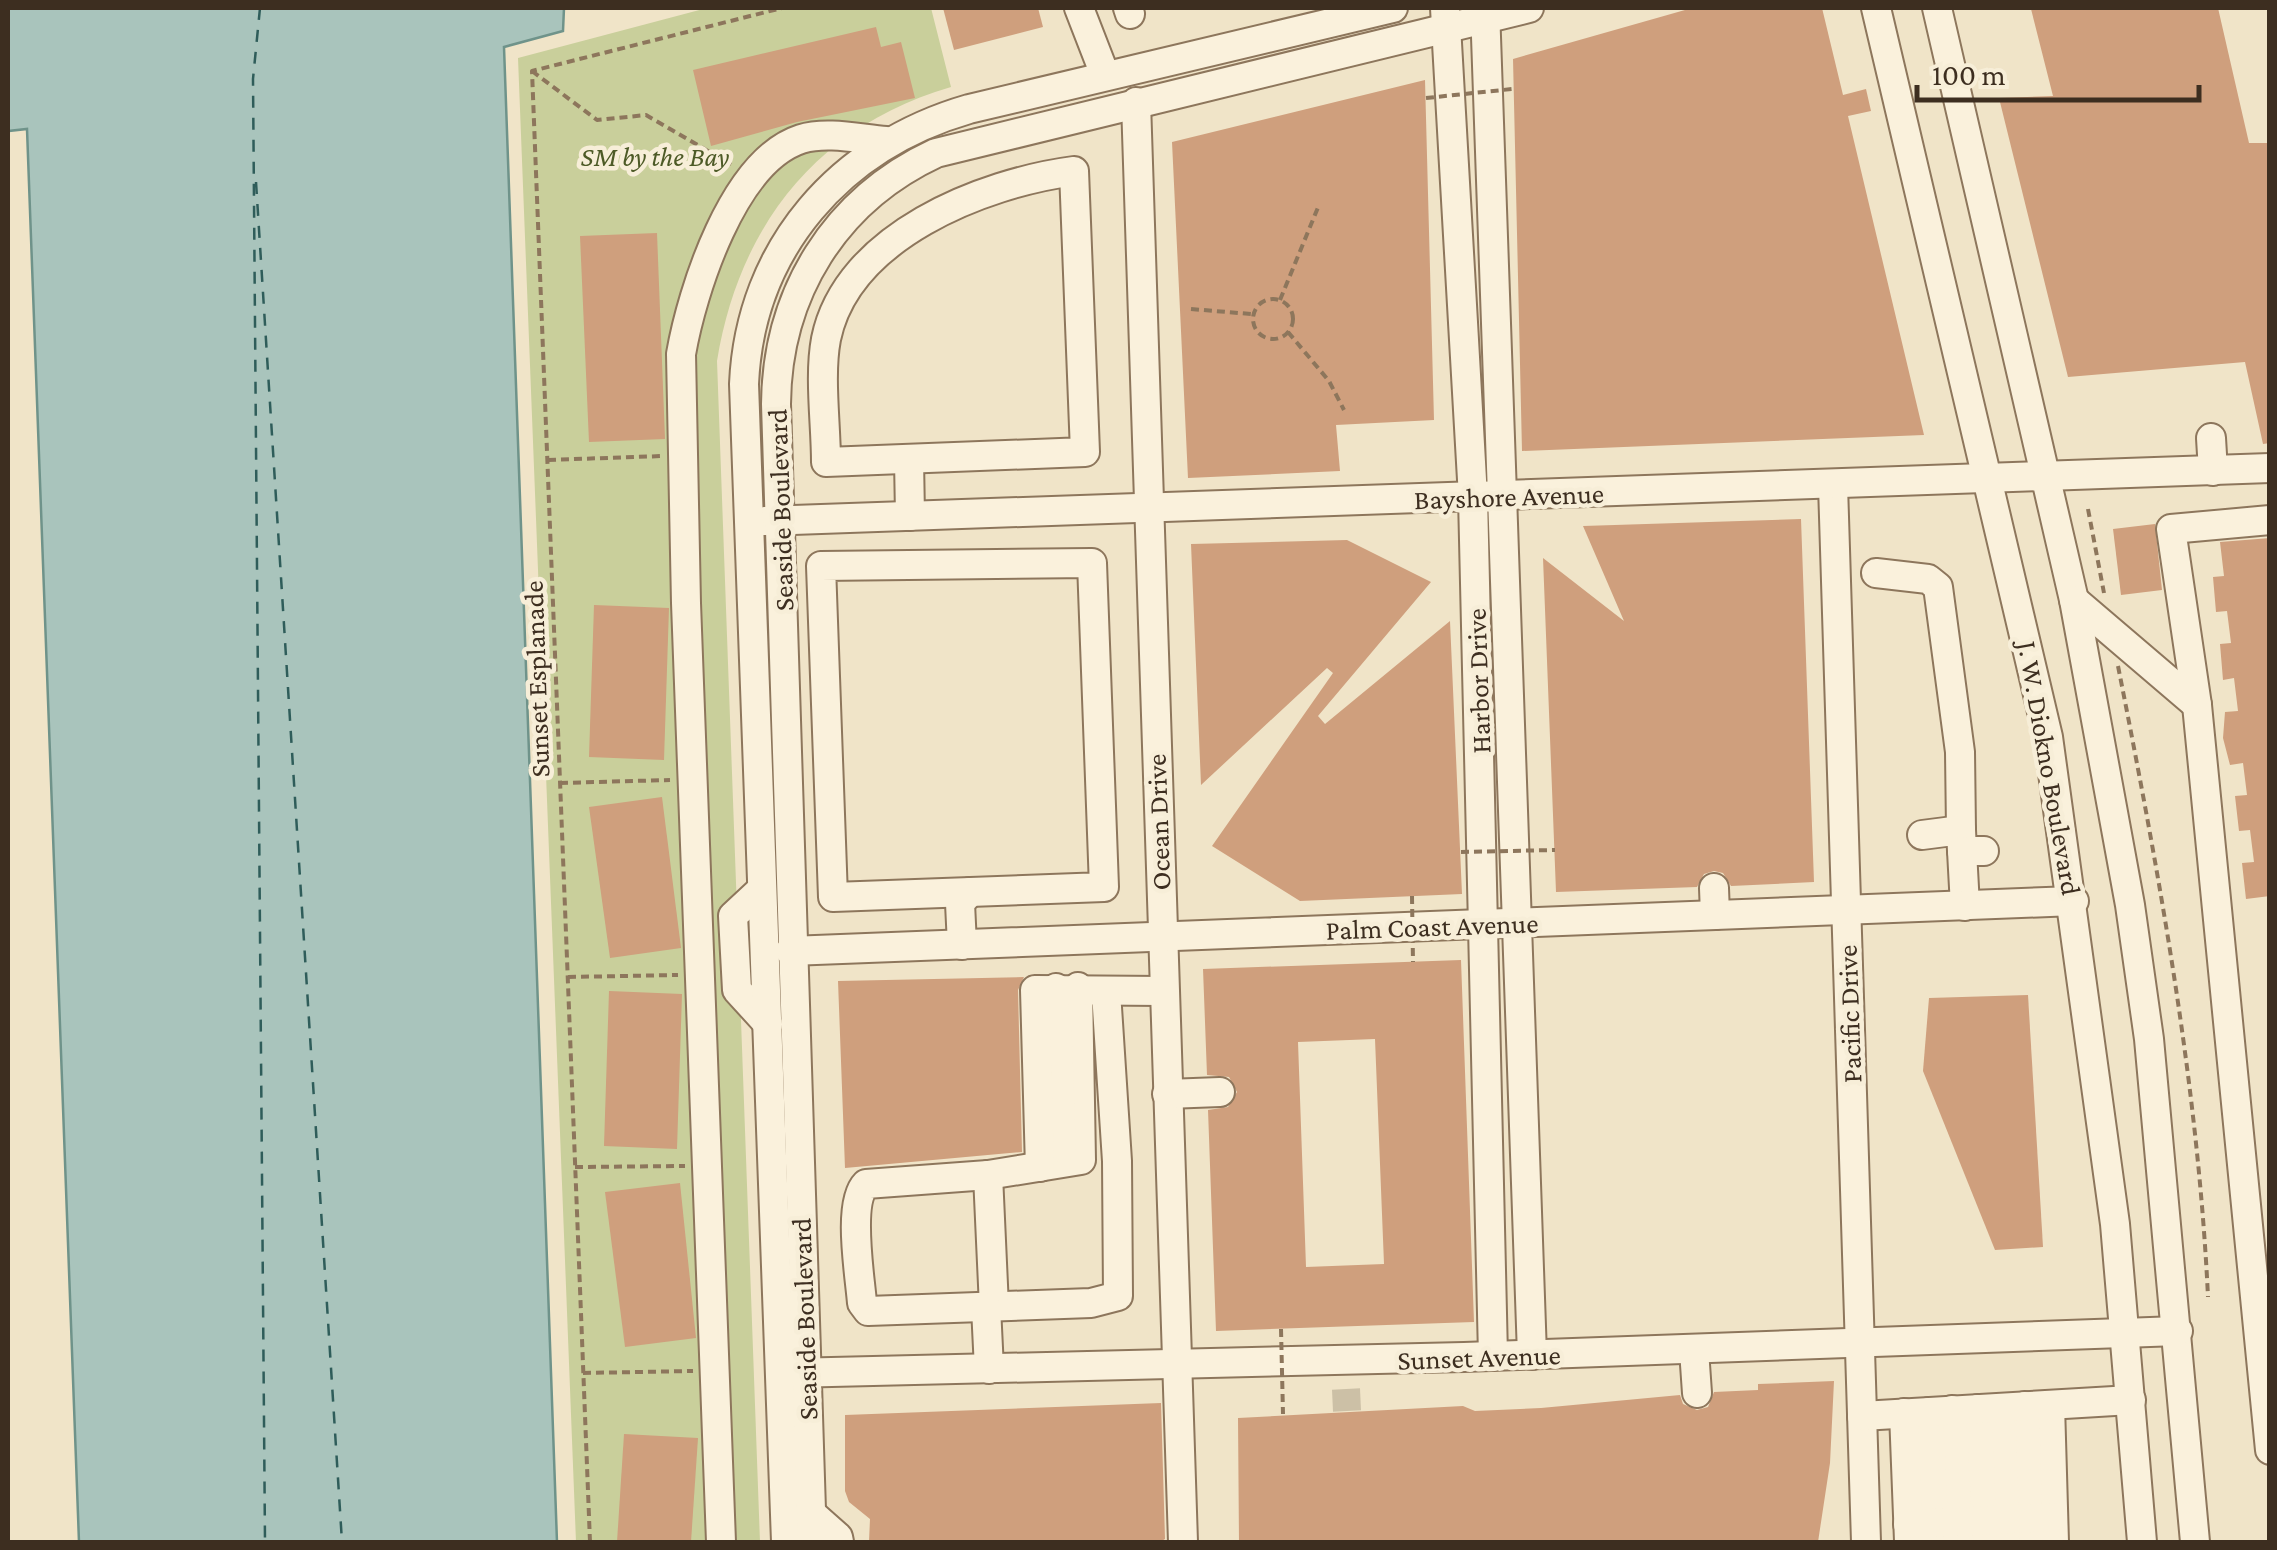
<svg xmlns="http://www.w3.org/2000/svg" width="2277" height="1550" font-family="'Crimson Pro',serif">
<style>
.green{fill:#c9cf9b}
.water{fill:#a9c4bc;stroke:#6f938a;stroke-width:2.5}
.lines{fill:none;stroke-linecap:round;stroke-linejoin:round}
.ferry{stroke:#2f5d5a;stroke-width:2.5;stroke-dasharray:12 10;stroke-linecap:butt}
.building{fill:#cf9f7d;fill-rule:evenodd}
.minor-tunnel{stroke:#ccc0a6;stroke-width:28;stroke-dasharray:28 14;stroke-linecap:butt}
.minor-casing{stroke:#8d765c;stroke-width:32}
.path{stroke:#8d765c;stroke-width:4;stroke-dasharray:8 5;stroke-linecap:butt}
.minor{stroke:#faf1dc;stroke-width:28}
.path-bridge{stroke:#8d765c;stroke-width:4;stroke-dasharray:8 5;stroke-linecap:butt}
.labels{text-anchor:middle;stroke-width:9;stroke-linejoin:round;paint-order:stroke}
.park-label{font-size:28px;font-style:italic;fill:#4d5a26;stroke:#f7eed8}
.street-label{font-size:28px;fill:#3d2e20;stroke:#f7eed8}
</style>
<rect width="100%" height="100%" fill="#f0e4c8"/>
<path class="green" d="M707,8H931L951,87C817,126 739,226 717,361L760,1542H576L518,58Z"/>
<path class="water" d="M8,8H564L563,31L504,47L557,1542H79L27,129L8,131Z"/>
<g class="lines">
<g class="ferry">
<path d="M260,8L253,79L265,1542"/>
<path d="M256,182L342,1542"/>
</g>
</g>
<g class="building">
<path d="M943,8H1038L1043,27L954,50Z"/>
<path d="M1692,8H1822L1843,95L1866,89L1871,111L1848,116L1924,435L1522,451L1513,59Z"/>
<path d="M2218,8L2249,143H2270V443L2263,444L2245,362L2068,377L1999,98L2053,96L2031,9Z"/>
<path d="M876,27L881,47L901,42L915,98L797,122L711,146L693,70Z"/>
<path d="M1425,80L1434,420L1336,425L1340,471L1188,478L1172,142Z"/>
<path d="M657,233L665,439L589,442L580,236Z"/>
<path d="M1801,519L1814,882L1731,886L1723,873L1714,871L1704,874L1697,887L1556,892L1543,558L1624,621L1583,526Z"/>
<path d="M2155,524L2162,590L2121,595L2113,529Z"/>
<path d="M2270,538V896L2246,899L2242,863L2254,862L2250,830L2239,831L2235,796L2247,795L2243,763L2230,765L2223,738L2225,712L2238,711L2234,678L2223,680L2220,644L2231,643L2227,611L2216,612L2213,577L2224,576L2220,542Z"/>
<path d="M1347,540L1431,582L1318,716L1325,724L1450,621L1462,894L1300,901L1212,846L1333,673L1327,668L1201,785L1191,544Z"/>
<path d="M594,605L669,608L664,760L589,757Z"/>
<path d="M662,797L681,948L610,958L589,807Z"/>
<path d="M1461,960L1474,1322L1216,1331L1208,1110L1228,1107L1237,1092L1229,1077L1207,1075L1203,969ZM1375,1039L1384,1264L1306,1267L1298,1042Z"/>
<path d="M1024,977L1018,990L1022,1152L845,1168L838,981Z"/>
<path d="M609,991L682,994L677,1149L604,1146Z"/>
<path d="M2028,995L2043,1247L1995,1250L1923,1071L1929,998Z"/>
<path d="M680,1183L696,1338L625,1347L605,1192Z"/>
<path d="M1834,1381L1830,1463L1818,1542H1239L1238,1418L1463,1406L1475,1411L1541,1408L1680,1395L1683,1404L1697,1410L1708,1407L1714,1392L1758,1390V1384Z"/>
<path d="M1161,1403L1165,1539L1160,1542H869L870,1519L849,1502L845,1491V1415Z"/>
<path d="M624,1434L698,1438L691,1542H617Z"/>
</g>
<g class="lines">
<path class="minor-tunnel" d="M1346,1389L1347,1411"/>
<g class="minor-casing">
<g id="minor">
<path d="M1079,8L1105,75"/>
<path d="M1128,8L1130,14"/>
<path d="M1445,8L1473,497L1493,1356"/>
<path d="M1485,8L1532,1355"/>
<path d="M1876,8L2048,737L2115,1224L2142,1542"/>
<path d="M1937,8L2074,600L2130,905L2149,1039L2195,1542"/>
<path d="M1136,102L1183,1542"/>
<path d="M1074,171L1085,452L826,462C826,424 819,376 826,339C847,236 983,183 1074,171Z"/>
<path d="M2211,438L2213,471"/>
<path d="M909,459L910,516"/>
<path d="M1833,485L1866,1542"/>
<path d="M2270,520L2171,529L2197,705L2270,1450"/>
<path d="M765,521L2270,468"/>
<path d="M1092,563L1104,887L833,897L821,566Z"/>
<path d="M1876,573L1928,579L1938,587L1960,752L1961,830"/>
<path d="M2074,600L2197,705"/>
<path d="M1922,835L1961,830L1962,851H1984"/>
<path d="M1962,851L1965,906"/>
<path d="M1714,888L1715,915"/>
<path d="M762,889L733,916L737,990L768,1024"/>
<path d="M962,945L960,903L970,892"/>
<path d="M790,951L2074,901"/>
<path d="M1078,987L1081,1160L988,1175L866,1184C847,1203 860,1276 862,1303L868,1311L1091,1303L1118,1296L1117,1161L1106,992"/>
<path d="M1056,988L1062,1148"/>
<path d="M1167,1094L1220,1092"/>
<path d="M1040,1167L1035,990L1163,991"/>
<path d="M988,1175L994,1307"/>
<path d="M986,1307L989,1369"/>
<path d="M1694,1350L1697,1393"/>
<path d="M790,1373L1464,1357L2178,1331"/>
<path d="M2050,1405L2054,1542"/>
<path d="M2025,1406L2029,1542"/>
<path d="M2001,1408L2006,1542"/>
<path d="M1978,1409L1983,1542"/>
<path d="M1952,1410L1959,1542"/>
<path d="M1929,1412L1935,1542"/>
<path d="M1904,1413L1909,1541"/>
<path d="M1862,1416L2131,1400"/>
<path d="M812,1514L838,1537L839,1542"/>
<path d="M1908,1524L2053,1517"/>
<path d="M721,1542L686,603L681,354C692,291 733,161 801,139C827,131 860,139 886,141"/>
<path d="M786,1542L744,384C750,247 841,146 969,109L1393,8"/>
<path d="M812,1542L776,404C777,293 835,200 936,153L1529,8"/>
</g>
</g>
<g class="path">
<path d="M532,71L597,120L646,115L732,165"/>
<circle cx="1273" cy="319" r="20"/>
<path d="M1280,300L1319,205"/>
<path d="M1191,309L1251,314"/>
<path d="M1288,332L1329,381L1344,410"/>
<path d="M548,460L663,456"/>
<path d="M2088,509L2104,593"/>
<path d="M2118,666C2159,873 2198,1086 2208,1297"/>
<path d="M560,783L670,780"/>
<path d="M568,977L678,975"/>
<path d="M575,1167L685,1166"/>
<path d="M583,1373L693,1371"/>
<path d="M590,1542L532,71L782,8"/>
</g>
<use href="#minor" class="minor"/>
<g class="path-bridge">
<path d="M1426,98L1512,89"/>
<path d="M1461,852L1555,850"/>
<path d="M1412,896L1413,962"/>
<path d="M1281,1329L1283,1414"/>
</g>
</g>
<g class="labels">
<g class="park-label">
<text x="655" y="166">SM by the Bay</text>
</g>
<g class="street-label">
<text transform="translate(1509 496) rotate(-2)" y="10">Bayshore Avenue</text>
<text transform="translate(780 510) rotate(-92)" y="10">Seaside Boulevard</text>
<text transform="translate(536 679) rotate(-92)" y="10">Sunset Esplanade</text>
<text transform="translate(1478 681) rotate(-92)" y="10">Harbor Drive</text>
<text transform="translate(2050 768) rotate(80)" y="10">J. W. Diokno Boulevard</text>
<text transform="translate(1158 822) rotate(-92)" y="10">Ocean Drive</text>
<text transform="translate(1432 926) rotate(-2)" y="10">Palm Coast Avenue</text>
<text transform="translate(1849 1014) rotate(-92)" y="10">Pacific Drive</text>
<text transform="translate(804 1319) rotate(-92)" y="10">Seaside Boulevard</text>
<text transform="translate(1479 1357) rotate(-2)" y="10">Sunset Avenue</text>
</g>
</g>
<rect width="2277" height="1550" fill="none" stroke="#3d2e20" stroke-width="20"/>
<path d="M1917 85v15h282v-15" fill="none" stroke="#3d2e20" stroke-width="5"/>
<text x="1932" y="85" font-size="30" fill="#3d2e20" stroke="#f7eed8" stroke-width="8" paint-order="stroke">100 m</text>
</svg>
